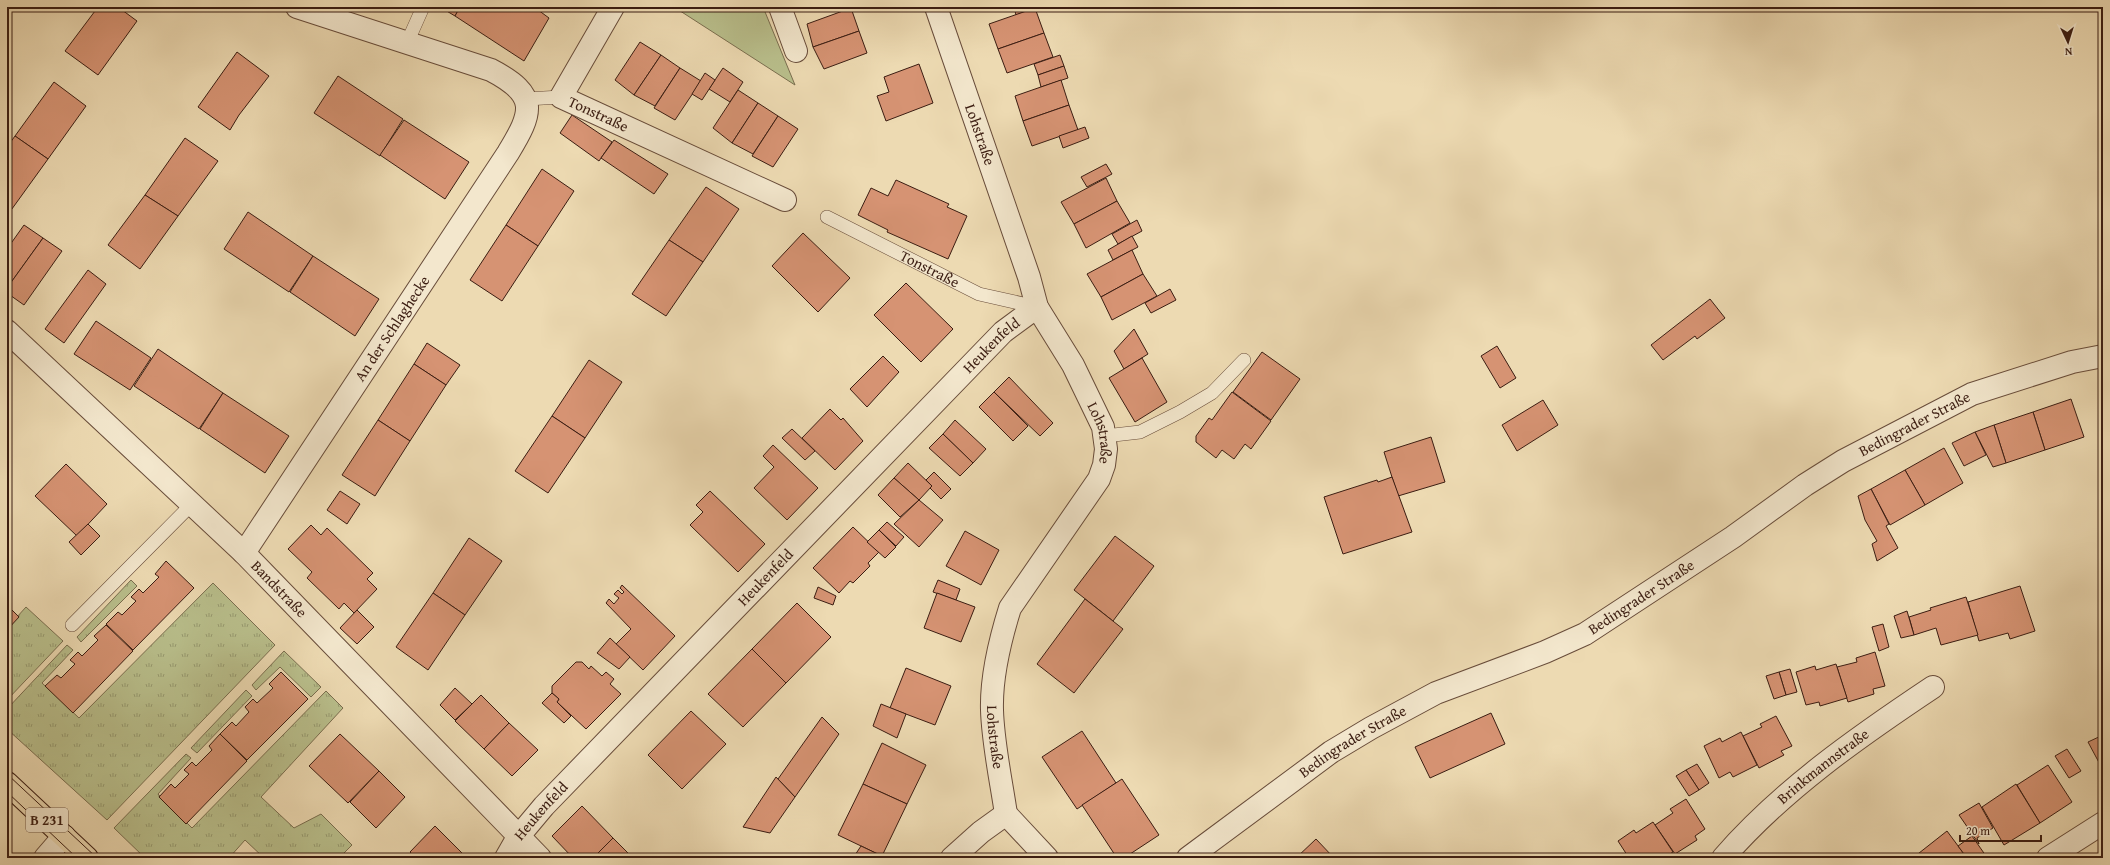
<svg xmlns="http://www.w3.org/2000/svg" width="2110" height="865" font-family="'Gentium Book Plus',serif">
<style>
.grass{fill:url(#grass-tufts);stroke:#7a6e4f}
.park{fill:#b9bf8c;stroke:#7a6e4f}
.building{fill:#d69373;stroke:#3b1d12}
.lines{fill:none;stroke-linecap:round;stroke-linejoin:round}
.lane-casing{stroke:#684c3a;stroke-width:14}
.street-casing{stroke:#684c3a;stroke-width:24}
.primary-casing{stroke:#3b1d12;stroke-width:24}
.lane{stroke:#f3e7cd;stroke-width:13}
.street{stroke:#f3e7cd;stroke-width:22}
.primary{stroke:#eddab2;stroke-width:22}
.tram{stroke:#3b1d12;stroke-width:1}
.labels{text-anchor:middle;stroke-width:3;stroke-linejoin:round;paint-order:stroke}
.shield{fill:#f3e7cd;stroke:#725a4a;stroke-width:1}
.shield-label{font-size:14px;font-weight:bold;fill:#3b1d12}
.street-label{font-size:15px;fill:#3b1d12;stroke:#f3e7cd}
</style>
<defs>
<pattern id="grass-tufts" width="24" height="20" patternUnits="userSpaceOnUse"><rect width="24" height="20" fill="#b9bf8c"/><path d="M3 7l-1-3M5 7V3M7 7l1-3M15 17l-1-3M17 17v-4M19 17l1-3" fill="none" stroke="#989b71"/></pattern>
</defs>
<rect width="100%" height="100%" fill="#eddab2"/>
<filter id="stains"><feTurbulence type="fractalNoise" baseFrequency=".005" numOctaves="4"/><feColorMatrix values="0 0 0 0 .2 0 0 0 0 .09 0 0 0 0 .02 0 0 0 .5 -.17"/></filter>
<radialGradient id="worn" r=".72"><stop offset=".6" stop-color="#630" stop-opacity="0"/><stop offset="1" stop-color="#630" stop-opacity=".3"/></radialGradient>
<g class="grass">
<path d="M131,580L137,586L81,642L77,637Z"/>
<path d="M213,583L275,645L107,820L7,729V709L67,645L73,650L42,683L79,718Z"/>
<path d="M26,607L63,641L7,700V628Z"/>
<path d="M284,651L321,687L311,697L280,667L256,690L252,685Z"/>
<path d="M246,690L252,696L197,753L191,748Z"/>
<path d="M326,691L343,708L261,797L294,828L321,814L352,845L339,858H264L245,840L229,858H145L114,828L186,754L191,758L158,794L192,828Z"/>
</g>
<path class="park" d="M674,7H763L795,85Z"/>
<g class="building">
<path d="M98,7H118L137,21L98,75L65,51Z"/>
<path d="M440,7H460L455,16Z"/>
<path d="M460,7H534L549,18L524,61L455,16Z"/>
<path d="M1014,7H1038L1016,15Z"/>
<path d="M851,8L859,31L813,47L807,24Z"/>
<path d="M1035,8L1044,33L998,49L989,24Z"/>
<path d="M859,31L867,53L824,69L813,47Z"/>
<path d="M1044,33L1053,57L1007,73L998,49Z"/>
<path d="M640,42L661,55L634,95L615,80Z"/>
<path d="M237,52L269,76L239,115L230,130L198,107Z"/>
<path d="M661,55L680,68L655,106L634,95Z"/>
<path d="M1060,55L1064,66L1038,75L1034,64Z"/>
<path d="M919,64L933,103L886,121L877,96L889,92L884,77Z"/>
<path d="M1064,66L1068,78L1041,87L1038,75Z"/>
<path d="M680,68L701,81L675,120L654,108Z"/>
<path d="M723,68L743,82L730,102L709,89Z"/>
<path d="M705,73L715,80L702,100L692,94Z"/>
<path d="M338,76L403,119L380,156L314,113Z"/>
<path d="M1061,80L1069,105L1023,121L1015,96Z"/>
<path d="M54,82L86,106L48,159L15,136Z"/>
<path d="M738,90L758,103L732,143L713,128Z"/>
<path d="M758,103L778,116L753,154L732,143Z"/>
<path d="M1069,105L1078,130L1032,146L1023,121Z"/>
<path d="M572,115L612,142L599,161L560,133Z"/>
<path d="M778,116L798,129L773,167L752,156Z"/>
<path d="M404,120L469,162L445,199L380,155Z"/>
<path d="M1085,127L1089,138L1063,148L1059,136Z"/>
<path d="M15,136L48,159L9,213L7,211V147Z"/>
<path d="M185,138L218,161L178,216L145,195Z"/>
<path d="M614,140L668,174L654,194L601,158Z"/>
<path d="M1106,164L1112,174L1087,187L1081,177Z"/>
<path d="M542,169L574,191L538,246L506,225Z"/>
<path d="M1106,178L1117,201L1074,224L1061,202Z"/>
<path d="M896,180L949,204L947,207L967,216L948,259L887,232L888,230L858,215L871,188L888,196Z"/>
<path d="M706,187L739,209L703,262L669,240Z"/>
<path d="M145,195L178,216L140,269L108,245Z"/>
<path d="M1117,201L1130,223L1086,248L1074,224Z"/>
<path d="M248,212L313,256L289,292L224,249Z"/>
<path d="M1137,220L1142,231L1118,244L1112,234Z"/>
<path d="M24,225L43,238L7,288V249Z"/>
<path d="M506,225L538,246L502,301L470,280Z"/>
<path d="M803,233L850,278L818,312L772,266Z"/>
<path d="M1132,236L1138,247L1113,260L1108,250Z"/>
<path d="M43,238L62,251L24,305L7,293V288Z"/>
<path d="M669,240L703,262L666,316L632,294Z"/>
<path d="M1132,250L1143,274L1101,297L1087,274Z"/>
<path d="M313,256L379,299L355,336L290,292Z"/>
<path d="M88,270L106,284L64,343L45,329Z"/>
<path d="M1143,274L1157,296L1112,320L1101,297Z"/>
<path d="M906,283L953,329L921,362L874,315Z"/>
<path d="M1170,289L1176,300L1151,313L1145,303Z"/>
<path d="M1710,299L1725,318L1697,339L1695,336L1663,360L1651,345Z"/>
<path d="M96,321L151,358L130,390L74,354Z"/>
<path d="M1134,329L1148,354L1124,369L1114,351Z"/>
<path d="M427,343L460,365L446,385L414,364Z"/>
<path d="M1497,346L1516,378L1500,388L1481,356Z"/>
<path d="M158,349L223,393L199,429L134,386Z"/>
<path d="M1262,352L1300,379L1271,420L1233,392Z"/>
<path d="M883,356L899,372L867,407L850,389Z"/>
<path d="M1142,358L1167,402L1135,422L1109,378Z"/>
<path d="M589,360L622,382L585,438L552,416Z"/>
<path d="M414,364L446,385L410,441L378,420Z"/>
<path d="M1009,377L1053,423L1040,436L994,392Z"/>
<path d="M994,392L1028,426L1013,441L979,407Z"/>
<path d="M1232,392L1271,421L1251,449L1245,444L1234,459L1222,450L1216,458L1196,442V436L1209,418L1212,420Z"/>
<path d="M223,393L289,436L265,473L200,429Z"/>
<path d="M2071,399L2084,437L2045,450L2033,412Z"/>
<path d="M1543,400L1558,425L1517,451L1502,425Z"/>
<path d="M830,409L841,420L843,418L863,441L835,470L802,438Z"/>
<path d="M2033,412L2045,450L2006,463L1994,425Z"/>
<path d="M552,416L585,438L548,493L515,471Z"/>
<path d="M378,420L410,441L375,496L342,475Z"/>
<path d="M955,420L986,449L973,463L943,434Z"/>
<path d="M1994,425L2006,463L1993,467L1975,432Z"/>
<path d="M792,429L815,451L805,460L782,438Z"/>
<path d="M1975,432L1986,455L1964,466L1952,443Z"/>
<path d="M943,434L973,463L960,476L929,448Z"/>
<path d="M1431,437L1445,482L1398,496L1384,452Z"/>
<path d="M773,445L818,488L787,520L754,488L774,467L763,456Z"/>
<path d="M1944,448L1963,483L1925,505L1905,470Z"/>
<path d="M908,463L932,486L919,500L894,478Z"/>
<path d="M66,464L107,504L77,536L35,496Z"/>
<path d="M1905,470L1925,505L1890,525L1871,489Z"/>
<path d="M934,472L951,489L941,499L930,488L932,486L926,480Z"/>
<path d="M1392,477L1412,532L1343,554L1324,497L1377,480L1378,482Z"/>
<path d="M894,478L919,500L900,517L878,495Z"/>
<path d="M1871,489L1889,524L1886,526L1898,548L1877,561L1872,544L1877,541L1865,520L1858,496Z"/>
<path d="M340,491L360,504L347,524L327,510Z"/>
<path d="M710,491L765,544L738,572L690,525L703,512L696,505Z"/>
<path d="M919,500L943,520L919,547L894,524Z"/>
<path d="M887,522L904,537L896,546L879,530Z"/>
<path d="M88,524L100,536L81,555L69,542Z"/>
<path d="M311,525L321,535L327,528L373,573L367,579L377,589L354,613L344,603L339,609L307,578L312,572L288,549Z"/>
<path d="M853,527L879,552L868,563L870,566L853,583L850,581L839,593L813,568Z"/>
<path d="M879,530L896,547L885,558L867,542Z"/>
<path d="M965,531L999,550L981,585L946,566Z"/>
<path d="M1115,536L1154,566L1113,621L1074,590Z"/>
<path d="M469,538L502,561L465,615L433,593Z"/>
<path d="M166,561L194,588L133,650L106,624L118,612L122,615L136,601L131,597L139,589L143,593L159,577L155,574Z"/>
<path d="M938,580L960,589L956,600L933,592Z"/>
<path d="M622,585L675,636L643,670L616,644L631,629L606,603L609,599L614,604L619,598L614,594L618,590L622,594L624,592L620,588Z"/>
<path d="M2020,586L2035,631L2010,639L2008,633L1979,641L1968,602Z"/>
<path d="M818,587L836,596L833,605L814,598Z"/>
<path d="M433,593L465,615L428,670L396,647Z"/>
<path d="M937,593L975,607L961,642L924,628Z"/>
<path d="M1966,597L1978,635L1941,645L1936,628L1914,635L1909,617L1931,610L1930,608Z"/>
<path d="M1085,599L1123,629L1074,693L1037,664Z"/>
<path d="M797,603L831,637L786,683L752,649Z"/>
<path d="M7,605L19,617L7,630Z"/>
<path d="M357,610L374,627L357,644L340,628Z"/>
<path d="M1907,611L1914,635L1901,638L1894,616Z"/>
<path d="M1883,624L1889,647L1879,651L1872,627Z"/>
<path d="M106,625L133,651L73,713L45,686L57,675L61,678L75,664L70,660L78,652L82,656L98,640L94,636Z"/>
<path d="M610,638L630,657L619,669L597,653Z"/>
<path d="M752,649L786,683L743,727L708,694Z"/>
<path d="M1875,652L1885,686L1873,689L1874,694L1848,702L1837,667L1857,662L1856,658Z"/>
<path d="M576,662H582L589,669L591,666L602,676L606,672L614,679L610,684L621,694L586,729L557,702L559,699L552,693V686Z"/>
<path d="M1836,664L1847,698L1820,706L1819,702L1806,705L1796,672L1815,666L1816,670Z"/>
<path d="M906,668L951,686L935,725L890,708Z"/>
<path d="M1790,669L1797,692L1786,695L1779,672Z"/>
<path d="M281,672L308,699L247,760L220,734L232,722L236,726L249,712L245,707L253,699L257,703L273,688L269,684Z"/>
<path d="M1779,672L1786,695L1774,699L1766,676Z"/>
<path d="M455,688L472,704L455,720L440,705Z"/>
<path d="M552,693L559,699L557,702L571,716L564,723L542,703Z"/>
<path d="M481,695L509,723L484,749L455,721Z"/>
<path d="M881,704L906,714L897,738L873,726Z"/>
<path d="M691,711L726,744L682,789L648,755Z"/>
<path d="M1491,713L1505,744L1430,778L1415,747Z"/>
<path d="M1776,716L1792,746L1781,751L1784,755L1759,768L1743,736L1762,727L1760,724Z"/>
<path d="M822,717L839,734L795,797L778,779Z"/>
<path d="M509,723L538,750L512,776L484,749Z"/>
<path d="M1082,731L1116,783L1077,809L1042,757Z"/>
<path d="M1741,732L1757,765L1733,777L1730,772L1719,778L1704,746L1720,738L1722,742Z"/>
<path d="M220,734L247,761L186,824L159,797L171,784L175,788L189,774L184,770L192,762L196,766L212,750L209,746Z"/>
<path d="M340,734L379,771L348,803L309,766Z"/>
<path d="M2103,735V770L2088,742Z"/>
<path d="M882,743L926,765L907,804L863,784Z"/>
<path d="M2067,749L2081,771L2069,778L2055,756Z"/>
<path d="M1697,764L1709,783L1699,790L1686,770Z"/>
<path d="M2048,765L2072,802L2040,823L2017,785Z"/>
<path d="M1686,770L1699,790L1689,796L1676,776Z"/>
<path d="M379,771L405,797L376,828L350,802Z"/>
<path d="M776,777L795,797L770,833L743,827Z"/>
<path d="M1122,779L1159,835L1124,858H1117L1082,805Z"/>
<path d="M863,784L907,804L882,856L838,835Z"/>
<path d="M2016,784L2040,823L2004,845L1982,807Z"/>
<path d="M1686,799L1705,829L1695,836L1697,840L1675,854L1655,825L1673,813L1670,809Z"/>
<path d="M1979,803L1993,828L1977,838L1979,844L1959,815Z"/>
<path d="M582,806L613,838L593,858H573L552,836Z"/>
<path d="M1653,822L1673,852L1663,858H1629L1618,841L1634,830L1636,833Z"/>
<path d="M435,826L462,853L457,858H416L410,852Z"/>
<path d="M1947,831L1967,858H1914V857Z"/>
<path d="M1972,836L1986,856L1983,858H1967L1958,846Z"/>
<path d="M613,838L633,858H593Z"/>
<path d="M1316,839L1334,858H1296Z"/>
<path d="M861,846L882,856L880,858H853Z"/>
</g>
<g class="lines">
<g class="lane-casing">
<g id="lane">
<path d="M407,43L423,7"/>
<path d="M526,99L561,97"/>
<path id="s1" d="M827,217L979,294L1037,307"/>
<path d="M1105,436L1140,432L1180,412L1212,393L1244,360"/>
<path d="M72,625L192,504"/>
</g>
</g>
<g class="street-casing">
<g id="street">
<path id="s2" d="M613,7L561,97L785,200"/>
<path d="M780,7L796,51"/>
<path id="s3" d="M936,7L1029,277L1037,307L1073,365L1103,427L1106,449L1104,465L1099,479L1010,608C1000,640 991,676 992,710C993,744 1001,780 1006,814"/>
<path id="s4" d="M7,331L244,553L540,858"/>
<path id="s5" d="M244,553L508,153C533,112 539,95 491,70L297,7"/>
<path d="M1006,814L1047,858"/>
<path d="M45,858L64,836"/>
<path id="s6" d="M506,858L518,837L544,806L1003,332L1037,307"/>
<path d="M952,858L981,832L1006,814"/>
<path id="s7" d="M1188,858L1331,752L1371,728L1436,693L1545,652L1585,634L1733,537L1805,485L1843,461L1972,394L2072,362L2103,356"/>
<path id="s8" d="M1723,858C1782,790 1858,737 1933,687"/>
<path d="M2048,858L2103,823"/>
</g>
</g>
<g class="primary-casing">
<path id="primary" d="M7,783L87,858"/>
</g>
<use href="#lane" class="lane"/>
<use href="#street" class="street"/>
<use href="#primary" class="primary"/>
<g class="tram">
<path d="M7,774L97,858"/>
<path d="M7,792L77,858"/>
</g>
</g>
<g class="labels">
<rect class="shield" x="26" y="808" width="42" height="24" rx="3"/>
<g class="shield-label">
<text x="47" y="825">B 231</text>
</g>
<g class="street-label">
<text dy="5" stroke="none"><textPath href="#s2" startOffset="145">Tonstraße</textPath></text>
<text dy="5" stroke="none"><textPath href="#s3" startOffset="135">Lohstraße</textPath></text>
<text dy="5" stroke="none"><textPath href="#s1" startOffset="115">Tonstraße</textPath></text>
<text dy="5" stroke="none"><textPath href="#s5" startOffset="269">An der Schlaghecke</textPath></text>
<text dy="5" stroke="none"><textPath href="#s6" startOffset="707">Heukenfeld</textPath></text>
<text dy="5" stroke="none"><textPath href="#s7" startOffset="850">Bedingrader Straße</textPath></text>
<text dy="5" stroke="none"><textPath href="#s3" startOffset="459">Lohstraße</textPath></text>
<text dy="5" stroke="none"><textPath href="#s6" startOffset="383">Heukenfeld</textPath></text>
<text dy="5" stroke="none"><textPath href="#s4" startOffset="375">Bandstraße</textPath></text>
<text dy="5" stroke="none"><textPath href="#s7" startOffset="526">Bedingrader Straße</textPath></text>
<text dy="5" stroke="none"><textPath href="#s3" startOffset="795">Lohstraße</textPath></text>
<text dy="5" stroke="none"><textPath href="#s7" startOffset="202">Bedingrader Straße</textPath></text>
<text dy="5" stroke="none"><textPath href="#s8" startOffset="136">Brinkmannstraße</textPath></text>
<text dy="5" stroke="none"><textPath href="#s6" startOffset="59">Heukenfeld</textPath></text>
</g>
</g>
<rect width="2110" height="865" fill="none" stroke="#eddab2" stroke-width="24"/>
<rect x="8" y="8" width="2094" height="849" fill="none" stroke="#3b1d12" stroke-width="2"/>
<rect x="12" y="12" width="2086" height="841" fill="none" stroke="#3b1d12"/>
<g transform="translate(2068 42) rotate(176)" stroke="#f3e7cd" stroke-width="3" paint-order="stroke">
<path d="M0-3L7 15L0 10L-7 15Z" fill="#3b1d12"/>
<text y="-6" font-size="11" font-weight="bold" text-anchor="middle" fill="#3b1d12">N</text>
</g>
<path d="M1960 835v6h81v-6" fill="none" stroke="#3b1d12" stroke-width="2"/>
<text x="1966" y="835" font-size="12" fill="#3b1d12" stroke="#f3e7cd" stroke-width="3" paint-order="stroke">20 m</text>
<rect width="100%" height="100%" filter="url(#stains)"/>
<rect width="100%" height="100%" fill="url(#worn)"/>
</svg>
